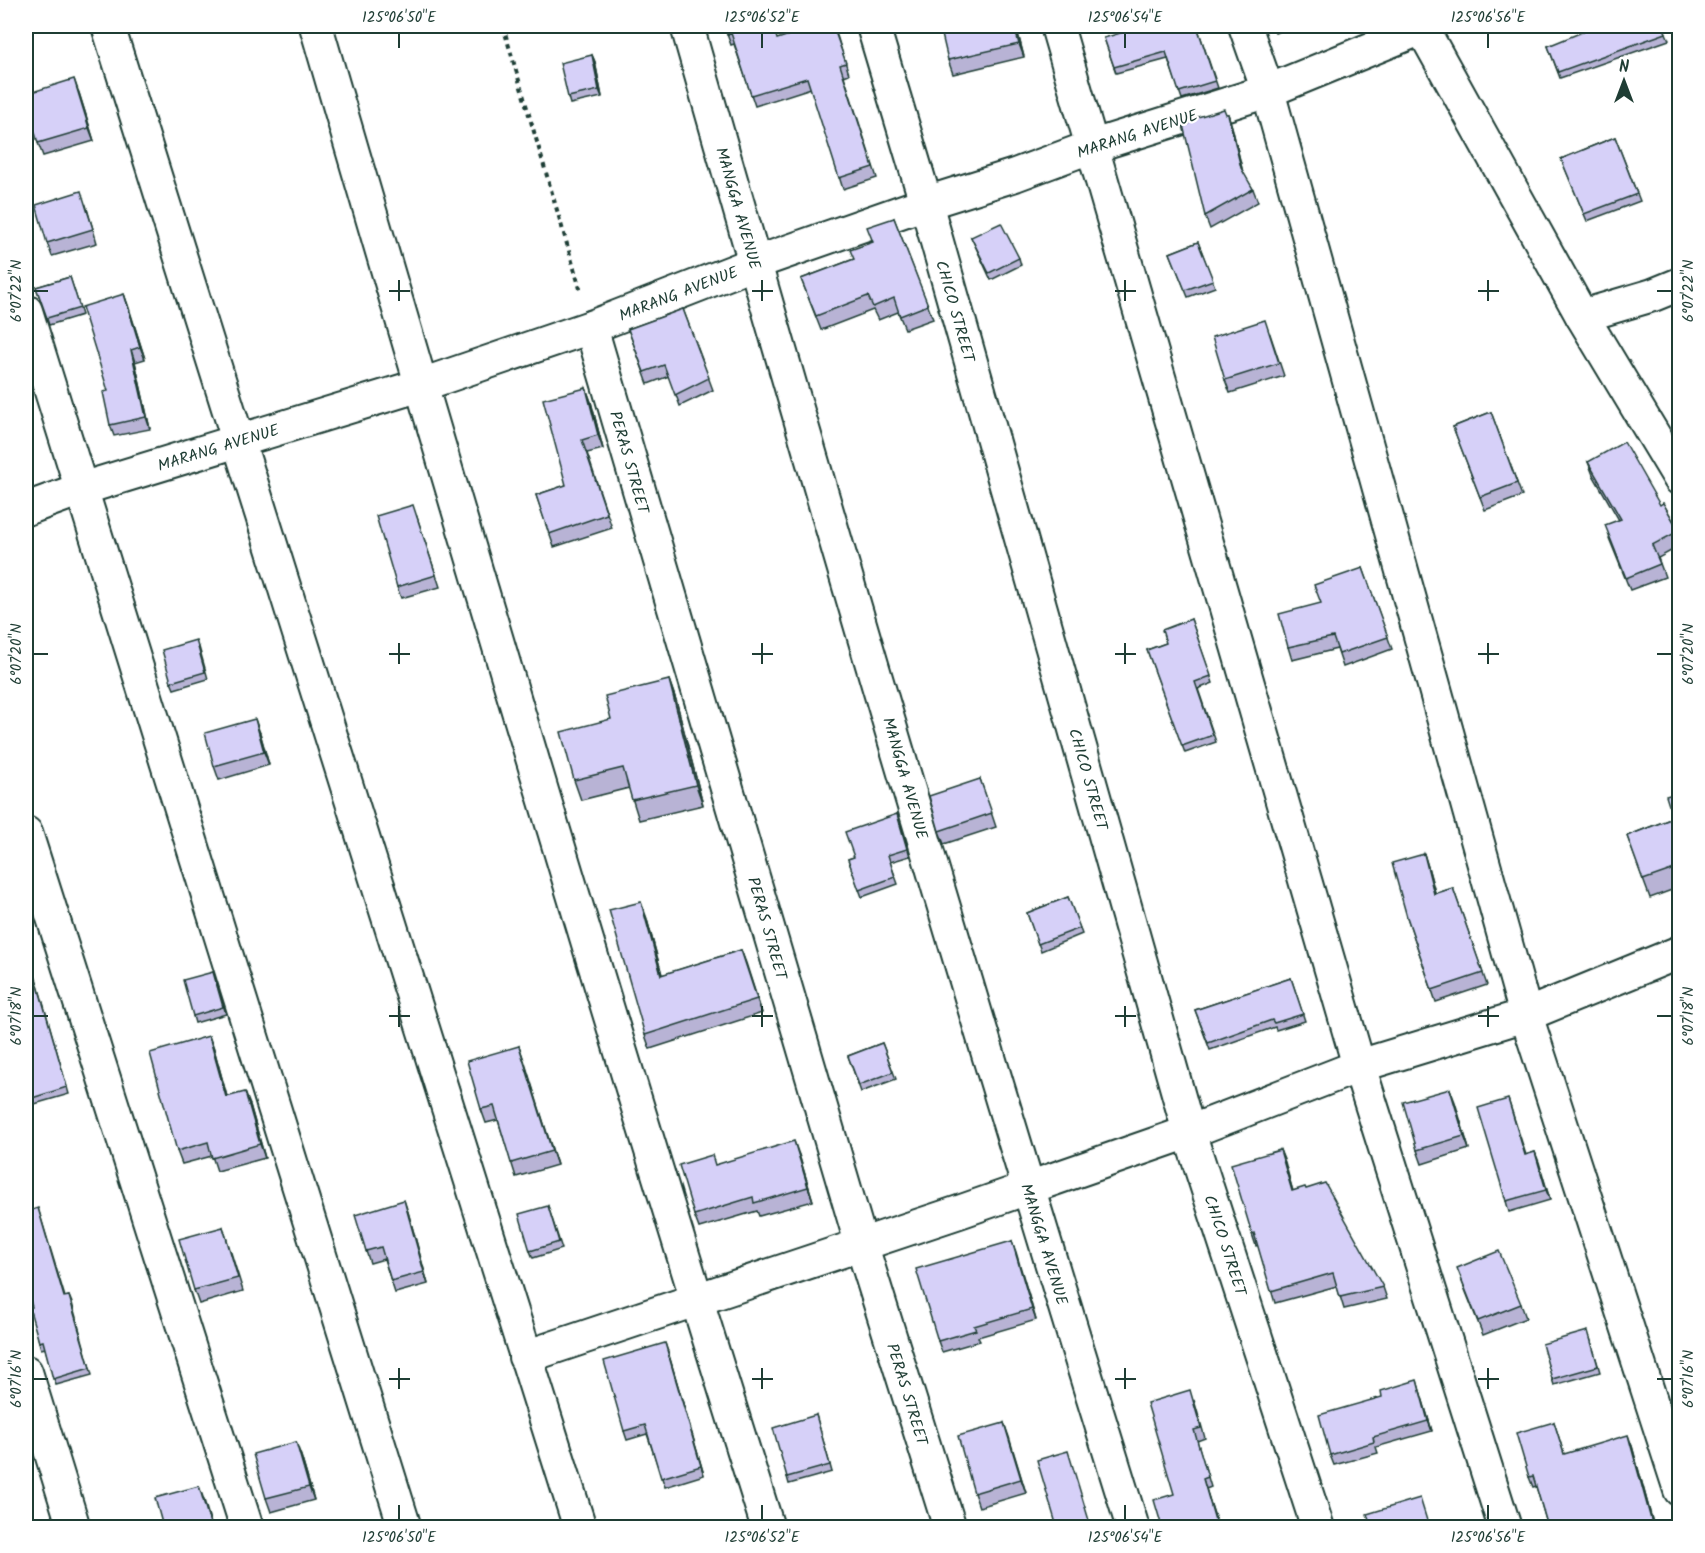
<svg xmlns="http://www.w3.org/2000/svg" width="1705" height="1553" font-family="Kalam,sans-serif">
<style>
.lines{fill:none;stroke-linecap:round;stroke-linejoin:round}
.street-casing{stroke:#1f3d34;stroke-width:36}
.path{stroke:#1f3d34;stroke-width:4;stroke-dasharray:4.5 4.5;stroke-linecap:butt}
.street{stroke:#fff;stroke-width:32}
.wall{fill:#b8b3d5;stroke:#1f3d34;stroke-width:1.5}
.shaded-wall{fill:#9692ae;stroke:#1f3d34;stroke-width:1.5}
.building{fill:#d6d0f8;stroke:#1f3d34;stroke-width:1.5}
.ticks{fill:none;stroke:#1f3d34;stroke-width:2}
.labels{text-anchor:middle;stroke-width:4.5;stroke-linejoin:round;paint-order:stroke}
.street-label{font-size:16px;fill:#1f3d34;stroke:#fff}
.neatline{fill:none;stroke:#1f3d34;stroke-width:2}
.ticks-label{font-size:15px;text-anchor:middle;fill:#1f3d34}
</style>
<rect width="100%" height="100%" fill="#fff"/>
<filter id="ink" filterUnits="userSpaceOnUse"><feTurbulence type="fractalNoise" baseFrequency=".0167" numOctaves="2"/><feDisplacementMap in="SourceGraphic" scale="12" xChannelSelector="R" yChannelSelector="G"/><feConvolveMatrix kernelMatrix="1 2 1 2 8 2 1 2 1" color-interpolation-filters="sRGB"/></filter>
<g filter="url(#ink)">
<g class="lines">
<g class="street-casing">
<g id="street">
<path d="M108,26L580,1528"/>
<path d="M316,26C462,527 611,1029 768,1528"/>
<path d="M687,26C830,528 978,1029 1133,1528"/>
<path d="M873,26L926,203L1189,1132L1318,1528"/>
<path d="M1057,26L1359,1066L1505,1528"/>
<path d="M1245,26L1268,91L1526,1015L1680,1490"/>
<path d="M1422,28L1582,316L1680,479"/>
<path d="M26,311L405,1528"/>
<path d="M1582,316L1653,295L1680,284"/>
<path d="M591,327L861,1243L950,1528"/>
<path d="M26,509L81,489L421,385L591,327L755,263L926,203L1015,175L1093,146L1268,91L1427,26"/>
<path d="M26,833L247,1528"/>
<path d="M525,1357L959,1212L1189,1132L1359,1066L1526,1015L1680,952"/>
<path d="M26,1372L74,1528"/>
</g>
</g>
<path class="path" d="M503,26L581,292"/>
<use href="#street" class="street"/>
</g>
<g class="wall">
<path d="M724,26L777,39L834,26L849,74L844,76L877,178L843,189L811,88L755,106L734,44L731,45Z"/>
<path d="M1016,26L1024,57L953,74L948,60Z"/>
<path d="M1197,26L1218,88L1182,99L1168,59L1116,73L1104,38Z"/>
<path d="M1272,26H1295L1275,33Z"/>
<path d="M1663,26L1669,40L1560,78L1548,46Z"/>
<path d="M592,55L595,62L602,97L570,104L568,97Z"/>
<path d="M79,93L94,141L43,156L38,143Z"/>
<path d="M1226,114H1228L1232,127L1243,173L1253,189L1258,202L1210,229L1205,216Z"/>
<path d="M1615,137L1640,201L1587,221L1561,159Z"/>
<path d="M86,205L97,243L52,256L47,243Z"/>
<path d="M894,218L933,319L905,329L898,312L878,320L873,310L821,330L801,279L854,259L872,242Z"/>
<path d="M971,237L1019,258L1021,265L991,280Z"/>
<path d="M1198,242L1215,287L1188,297L1170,253Z"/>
<path d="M70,277L82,315L49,325L36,287Z"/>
<path d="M124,294L145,359L135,362L150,429L114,436L110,425L108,391Z"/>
<path d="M683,309L713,390L680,406L669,376L648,384L628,329Z"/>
<path d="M1270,334L1284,376L1230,393L1225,380Z"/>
<path d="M586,388L591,402L603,449L587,453L612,528L554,547L536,495L566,485Z"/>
<path d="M1491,412L1522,496L1485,510L1453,427Z"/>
<path d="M1588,462L1660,505L1663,503L1680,532V546L1658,558L1665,577L1630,590L1609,538L1619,520L1593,475Z"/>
<path d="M417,517L440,587L401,598L397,587Z"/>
<path d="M1363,568L1392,649L1343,667L1337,649L1292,660L1288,647L1321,603Z"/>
<path d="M1191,619L1213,683L1198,689L1216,742L1185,753L1147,650L1166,643Z"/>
<path d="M199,647L208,679L174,689L171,682Z"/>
<path d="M669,680L676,700L703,805L639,820L629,788L581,800L574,780L611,719Z"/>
<path d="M260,733L269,765L219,780L214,766Z"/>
<path d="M980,779L996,827L944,844L939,831Z"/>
<path d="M1680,792V887L1650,898L1627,836L1673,818Z"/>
<path d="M897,814L910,856L890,862L898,884L862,897L848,859L854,857Z"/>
<path d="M1424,854L1428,867L1435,894L1453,888L1487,985L1436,1002L1407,917Z"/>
<path d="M1068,897L1082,934L1041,951L1027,913Z"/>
<path d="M646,916L662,975L741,950L762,1013L650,1049L645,1035Z"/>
<path d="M213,972L226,1014L195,1023L193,1016Z"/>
<path d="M36,978L69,1094L31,1105L29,1099Z"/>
<path d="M1291,978L1305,1021L1276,1030L1275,1027L1210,1050L1195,1010Z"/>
<path d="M882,1043L896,1079L861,1092L848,1056Z"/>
<path d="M519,1046L557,1165L516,1177L498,1120L486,1123L481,1109Z"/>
<path d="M214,1049L227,1097L250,1105L265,1158L217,1171L212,1156L182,1164L177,1151Z"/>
<path d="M1450,1089L1469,1149L1422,1164L1417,1150Z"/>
<path d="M1508,1099L1526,1155L1535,1152L1550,1200L1509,1212L1506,1201Z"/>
<path d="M1280,1150L1293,1191L1306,1189L1383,1287L1387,1299L1344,1309L1337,1286L1275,1303L1258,1245L1256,1246L1252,1234Z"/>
<path d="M799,1155L813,1201L759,1216L757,1211L699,1228L694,1215L715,1165Z"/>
<path d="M548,1206L562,1249L533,1258L530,1251Z"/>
<path d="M38,1208L65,1297L69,1296L72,1303L92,1375L56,1385L45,1348L41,1349L39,1342L32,1307Z"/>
<path d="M408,1212L428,1284L395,1293L384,1259L370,1263L366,1251Z"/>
<path d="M223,1227L243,1291L199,1304L194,1290Z"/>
<path d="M1012,1241L1036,1320L978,1337L980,1341L942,1352L938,1341Z"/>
<path d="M1462,1282L1521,1304L1526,1318L1483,1335Z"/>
<path d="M1590,1338L1600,1372L1554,1385L1552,1379Z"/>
<path d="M668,1352L704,1475L665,1487L647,1434L627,1440L624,1431Z"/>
<path d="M1420,1391L1432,1431L1376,1447L1378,1453L1334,1465L1330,1455Z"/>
<path d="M1194,1400L1205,1438L1197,1441L1211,1487L1206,1489L1218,1527H1162L1174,1494Z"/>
<path d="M816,1415L832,1472L789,1484L787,1477Z"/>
<path d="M1554,1422L1564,1454L1632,1446L1654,1527H1548L1536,1486L1533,1487L1529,1477Z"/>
<path d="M1004,1423L1026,1493L979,1507L974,1493Z"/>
<path d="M301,1456L314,1500L271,1512L266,1498Z"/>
</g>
<g class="shaded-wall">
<path d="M1014,26H1016L1024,57L1019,44Z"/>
<path d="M592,55L595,62L602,97L599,90Z"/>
<path d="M74,79L79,93L94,141L89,128Z"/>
<path d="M1228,114L1232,127L1245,181L1241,168Z"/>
<path d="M124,294L128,305L145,359L140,347Z"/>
<path d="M131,350L135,362L150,429L146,417Z"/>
<path d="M586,388L591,402L603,449L598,435Z"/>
<path d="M669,680L676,700L703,805L696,785Z"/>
<path d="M255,719L260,733L269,765L264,752Z"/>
<path d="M1424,854L1428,867L1439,906L1434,894Z"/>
<path d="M641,902L646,916L666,989L661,975Z"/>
<path d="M741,950L746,963L762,1013L757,999Z"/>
<path d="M209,1036L214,1049L231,1111L226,1097Z"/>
<path d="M519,1046L524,1060L557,1165L552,1151Z"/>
<path d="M1450,1089L1455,1102L1469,1149L1464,1136Z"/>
<path d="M245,1092L250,1105L265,1158L260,1144Z"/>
<path d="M794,1141L799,1155L813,1201L808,1187Z"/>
<path d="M1280,1150L1285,1162L1296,1203L1292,1191Z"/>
<path d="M1535,1152L1539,1162L1550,1200L1546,1190Z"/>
<path d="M404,1200L408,1212L428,1284L424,1272Z"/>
<path d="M1012,1241L1016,1252L1036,1320L1032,1309Z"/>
<path d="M665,1343L668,1352L704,1475L701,1466Z"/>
<path d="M1417,1380L1420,1391L1432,1431L1428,1421Z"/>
<path d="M1004,1423L1009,1437L1026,1493L1021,1479Z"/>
<path d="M1628,1435L1632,1446L1654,1527H1653Z"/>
<path d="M296,1442L301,1456L314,1500L309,1487Z"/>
<path d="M1203,1479L1206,1489L1218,1527H1217Z"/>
<path d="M199,1486L204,1500L212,1527H211Z"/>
</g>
<g class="building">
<path d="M724,26H773L777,39L817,26H833L846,63L840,65L873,167L839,178L807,78L751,95L731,33L727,35Z"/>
<path d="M940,26H1014L1019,44L948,60Z"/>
<path d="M1143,26H1197L1215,81L1179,92L1166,52L1114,67L1104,38Z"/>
<path d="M1597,26H1663L1666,33L1558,72L1548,46Z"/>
<path d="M592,55L599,90L568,97L560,63Z"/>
<path d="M74,79L89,128L38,143L26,102V94Z"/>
<path d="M1224,109L1226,114H1228L1241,168L1253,189L1205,216L1183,125L1189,124L1188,120Z"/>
<path d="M1615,137L1637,194L1584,214L1561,159Z"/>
<path d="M1680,159V188L1670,163Z"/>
<path d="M81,191L93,229L47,243L36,205Z"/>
<path d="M894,218L928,305L900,316L894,298L873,307L868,296L816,316L801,279L854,259L850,250L873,242L867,227Z"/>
<path d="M1001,223L1019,258L989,273L971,237Z"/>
<path d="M1198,242L1213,280L1185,290L1170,253Z"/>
<path d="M70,277L80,308L47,318L36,287Z"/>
<path d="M124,294L140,347L131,350L146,417L110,425L103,392L108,391L82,307Z"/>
<path d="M683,309L709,378L675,395L664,365L644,372L628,329Z"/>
<path d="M1265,320L1279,363L1225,380L1212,337Z"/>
<path d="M586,388L598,435L582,440L607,514L549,534L536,495L566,485L543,399Z"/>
<path d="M1491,412L1517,483L1480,497L1453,427Z"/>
<path d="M1624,442L1660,505L1663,503L1679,531L1652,545L1660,564L1626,578L1605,525L1621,519L1588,462Z"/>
<path d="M413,505L436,575L397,587L376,516Z"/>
<path d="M1363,568L1388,637L1339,654L1333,637L1288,647L1279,614L1321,603L1314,585Z"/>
<path d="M1191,619L1211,676L1195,682L1213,735L1182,746L1147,650L1166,643L1162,630Z"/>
<path d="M196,640L205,672L171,682L162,650Z"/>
<path d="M669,680L696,785L632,800L623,768L574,780L561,732L611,719L605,696Z"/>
<path d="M255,719L264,752L214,766L205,733Z"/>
<path d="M980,779L992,813L939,831L929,796Z"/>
<path d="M1680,792V867L1643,880L1627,836L1673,818L1666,796Z"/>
<path d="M897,814L907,849L888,855L895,877L859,890L848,859L854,857L845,832Z"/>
<path d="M1424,854L1434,894L1453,888L1483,973L1432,990L1407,917L1392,863Z"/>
<path d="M1068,897L1080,928L1038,944L1027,913Z"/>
<path d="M641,902L661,975L741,950L757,999L645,1035L609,910Z"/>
<path d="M34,972L67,1087L29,1099L26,1086V974Z"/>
<path d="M213,972L223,1007L193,1016L183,980Z"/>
<path d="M1291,978L1303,1014L1274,1023L1272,1020L1208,1043L1195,1010Z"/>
<path d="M209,1036L226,1097L245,1092L260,1144L212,1158L208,1142L177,1151L150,1053Z"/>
<path d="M882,1043L893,1072L859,1085L848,1056Z"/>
<path d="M519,1046L552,1151L511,1163L494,1106L481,1109L467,1061Z"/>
<path d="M1450,1089L1464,1136L1417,1150L1403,1102Z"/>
<path d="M1508,1099L1525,1155L1535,1152L1546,1190L1506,1201L1478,1108Z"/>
<path d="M794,1141L808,1187L754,1203L753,1197L694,1215L679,1165L712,1155L715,1165Z"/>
<path d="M1280,1150L1292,1191L1305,1187L1306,1189L1325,1183L1383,1287L1340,1297L1333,1273L1271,1291L1254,1233L1252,1234L1231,1164Z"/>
<path d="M404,1200L424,1272L391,1281L381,1247L366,1251L355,1215Z"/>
<path d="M548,1206L559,1242L530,1251L519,1214Z"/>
<path d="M38,1208L64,1297L69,1296L90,1368L53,1379L43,1341L39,1342L29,1307H32L26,1285V1212Z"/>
<path d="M223,1227L238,1278L194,1290L179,1239Z"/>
<path d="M1012,1241L1032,1309L974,1326L976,1330L938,1341L916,1269Z"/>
<path d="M1499,1251L1521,1304L1478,1321L1457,1268Z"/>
<path d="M1588,1331L1598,1366L1552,1379L1542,1344Z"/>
<path d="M665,1343L701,1466L661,1478L645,1425L624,1431L604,1361Z"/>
<path d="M1680,1371V1381L1676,1372Z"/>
<path d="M1417,1380L1428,1421L1373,1437L1374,1442L1330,1455L1319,1415L1382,1397L1381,1391Z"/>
<path d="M1190,1390L1201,1428L1194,1430L1208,1477L1203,1479L1217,1527H1162L1154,1500L1174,1494L1147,1403Z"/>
<path d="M816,1415L830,1465L787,1477L773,1428Z"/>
<path d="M1554,1422L1564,1454L1628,1435L1653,1527H1548L1533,1476L1529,1477L1516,1433Z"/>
<path d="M1004,1423L1021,1479L974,1493L958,1436Z"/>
<path d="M296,1442L309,1487L266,1498L253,1454Z"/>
<path d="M1068,1451L1091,1527H1057L1037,1460Z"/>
<path d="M199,1486L211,1527H163L155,1498Z"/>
<path d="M1420,1498L1429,1527H1371L1367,1514Z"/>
</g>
</g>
<path class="ticks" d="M399,33V48M762,33V48M1125,33V48M1488,33V48M399,280V301M762,280V301M1125,280V301M1488,280V301M33,291H48M389,291H410M752,291H773M1115,291H1136M1478,291H1499M1657,291H1672M399,643V664M762,643V664M1125,643V664M1488,643V664M33,654H48M389,654H410M752,654H773M1115,654H1136M1478,654H1499M1657,654H1672M399,1006V1027M762,1006V1027M1125,1006V1027M1488,1006V1027M33,1016H48M389,1016H410M752,1016H773M1115,1016H1136M1478,1016H1499M1657,1016H1672M399,1368V1389M762,1368V1389M1125,1368V1389M1488,1368V1389M33,1379H48M389,1379H410M752,1379H773M1115,1379H1136M1478,1379H1499M1657,1379H1672M399,1505V1520M762,1505V1520M1125,1505V1520M1488,1505V1520"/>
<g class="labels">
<g class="street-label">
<text transform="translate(1137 133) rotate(-18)" y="6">MARANG AVENUE</text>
<text transform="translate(739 208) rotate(74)" y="6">MANGGA AVENUE</text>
<text transform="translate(678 293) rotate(-21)" y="6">MARANG AVENUE</text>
<text transform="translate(956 311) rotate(74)" y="6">CHICO STREET</text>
<text transform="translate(218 447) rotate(-17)" y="6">MARANG AVENUE</text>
<text transform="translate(630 462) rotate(74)" y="6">PERAS STREET</text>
<text transform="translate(906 778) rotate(74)" y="6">MANGGA AVENUE</text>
<text transform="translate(1089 779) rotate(74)" y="6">CHICO STREET</text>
<text transform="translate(768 928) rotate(74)" y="6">PERAS STREET</text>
<text transform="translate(1045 1244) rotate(73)" y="6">MANGGA AVENUE</text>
<text transform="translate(1226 1245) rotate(72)" y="6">CHICO STREET</text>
<text transform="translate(908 1394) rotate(73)" y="6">PERAS STREET</text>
</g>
</g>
<rect width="1705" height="1553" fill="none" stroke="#fff" stroke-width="66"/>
<g transform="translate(1624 81)" stroke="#ffffff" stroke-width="4.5" paint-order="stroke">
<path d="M0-4.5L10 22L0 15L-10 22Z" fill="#1f3d34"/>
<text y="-9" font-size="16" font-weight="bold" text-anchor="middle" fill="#1f3d34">N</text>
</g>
<rect x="33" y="33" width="1639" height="1487" class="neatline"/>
<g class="ticks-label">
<text x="399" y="22">125°06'50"E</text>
<text x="762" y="22">125°06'52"E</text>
<text x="1125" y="22">125°06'54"E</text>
<text x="1488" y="22">125°06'56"E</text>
<text transform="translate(16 291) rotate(-90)" y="5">6°07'22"N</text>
<text transform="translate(1688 291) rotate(-90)" y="5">6°07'22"N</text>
<text transform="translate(16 654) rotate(-90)" y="5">6°07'20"N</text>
<text transform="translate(1688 654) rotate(-90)" y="5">6°07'20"N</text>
<text transform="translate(16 1016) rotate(-90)" y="5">6°07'18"N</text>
<text transform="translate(1688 1016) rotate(-90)" y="5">6°07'18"N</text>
<text transform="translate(16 1379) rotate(-90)" y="5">6°07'16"N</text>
<text transform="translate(1688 1379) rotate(-90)" y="5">6°07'16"N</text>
<text x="399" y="1542">125°06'50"E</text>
<text x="762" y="1542">125°06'52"E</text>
<text x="1125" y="1542">125°06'54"E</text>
<text x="1488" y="1542">125°06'56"E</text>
</g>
</svg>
